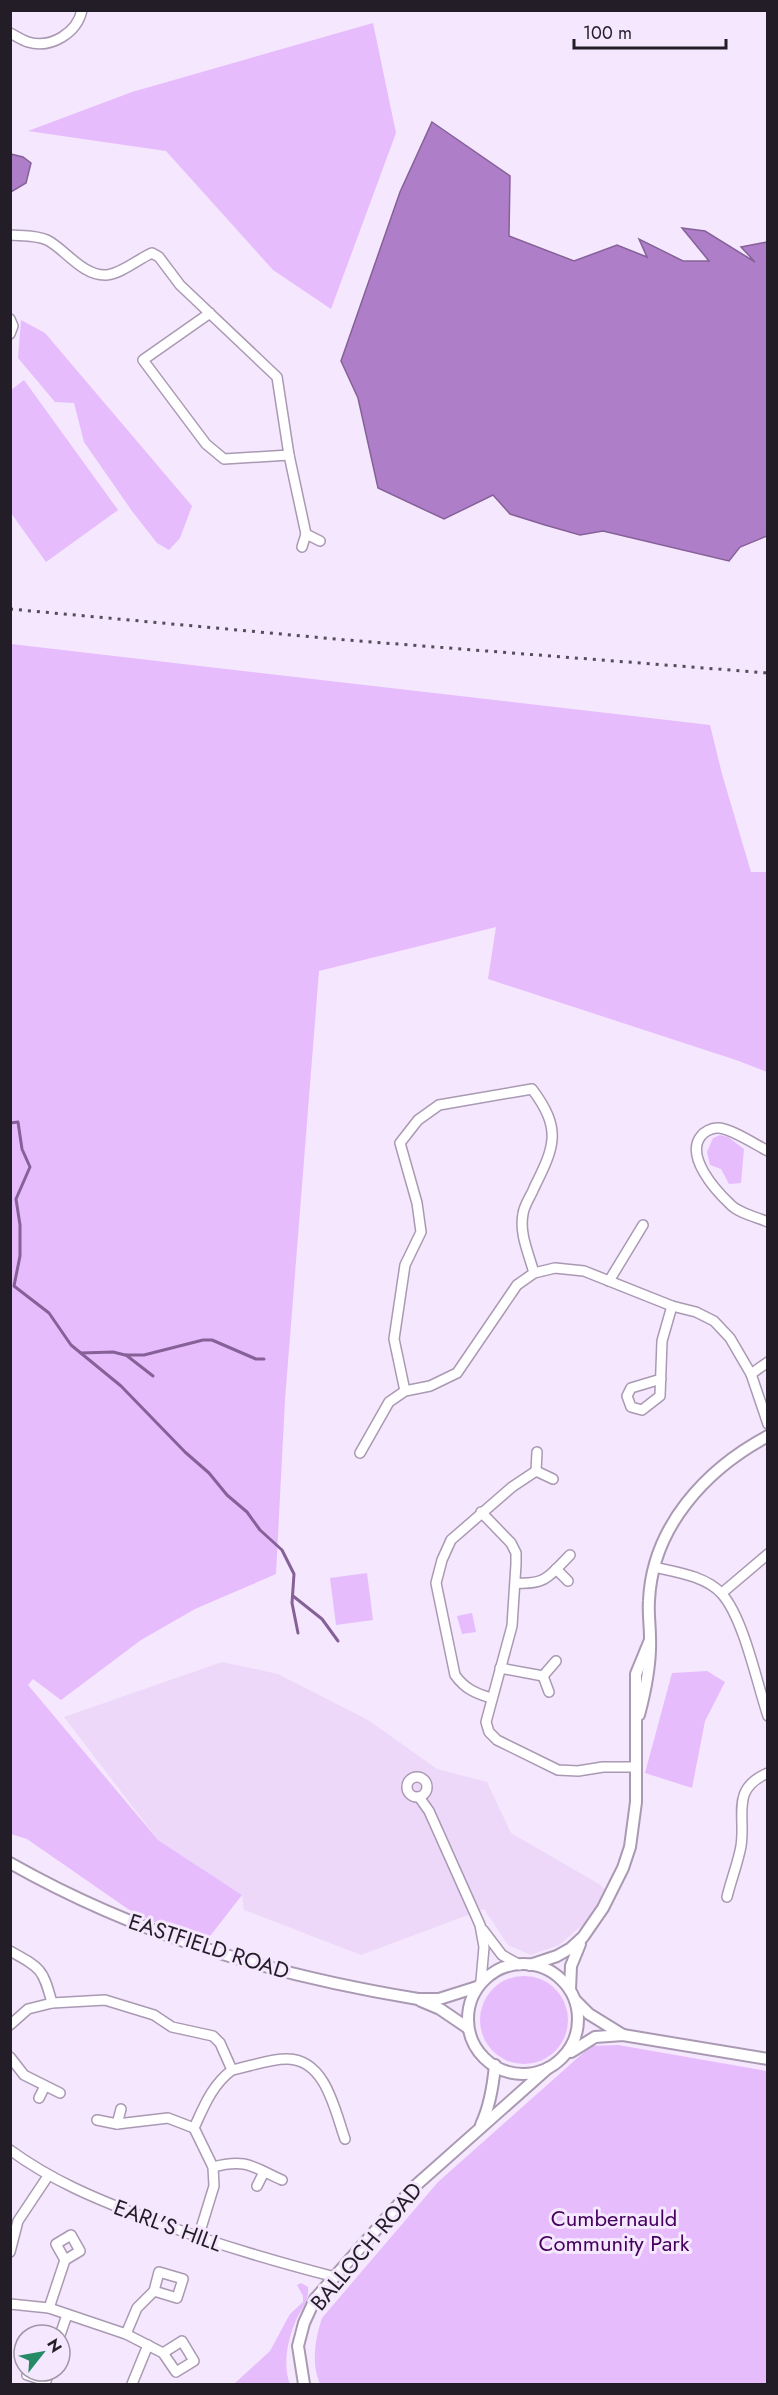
<svg xmlns="http://www.w3.org/2000/svg" width="778" height="2395" font-family="Jost,sans-serif">
<style>
.built{fill:#edd8fa}
.green{fill:#e6bcfd}
.water{fill:#af7ec9;stroke:#856198;stroke-width:1.5}
.lines{fill:none;stroke-linecap:round;stroke-linejoin:round}
.stream{stroke:#856198;stroke-width:3}
.minor-casing{stroke:#aa99b3;stroke-width:12}
.tertiary-casing{stroke:#aa99b3;stroke-width:14}
.minor{stroke:#fff;stroke-width:9}
.tertiary{stroke:#fff;stroke-width:10}
.rail{stroke:#554d5a;stroke-width:3;stroke-dasharray:3 6;stroke-linecap:butt}
.labels{text-anchor:middle;stroke-width:6;stroke-linejoin:round;paint-order:stroke}
.street-label{font-size:22px;fill:#231d27;stroke:#f5e7fd}
.park-label{font-size:22px;fill:#45005e;stroke:#f5e7fd}
</style>
<rect width="100%" height="100%" fill="#f5e7fd"/>
<path class="built" d="M222,1662L278,1674L368,1720L437,1769L487,1782L511,1833L599,1884L607,1891L587,1921L559,1945L531,1955L508,1945L484,1909L361,1955L244,1910L242,1895L158,1840L64,1717Z"/>
<g class="green">
<path d="M373,23L396,133L331,309L273,270L166,151L28,131L132,92Z"/>
<path d="M21,320L45,333L192,506L180,538L169,550L157,543L132,511L84,442L74,403L55,402L18,358Z"/>
<path d="M24,380L118,510L46,562L11,513V390Z"/>
<path d="M11,644L710,725L722,774L751,872H767V1072L736,1060L488,979L496,927L319,971L285,1400L276,1574L195,1609L141,1640L61,1700L33,1679L28,1685L158,1840L242,1895L207,1940L151,1921L128,1909L27,1839L11,1834Z"/>
<path d="M720,1135L728,1137L744,1149L741,1183L729,1184L721,1169L710,1165L707,1152L713,1138Z"/>
<path d="M367,1573L373,1620L336,1625L330,1578Z"/>
<path d="M472,1613L476,1632L462,1634L457,1616Z"/>
<path d="M707,1671L725,1682L705,1721L692,1788L645,1773L672,1673Z"/>
<circle cx="524" cy="2020" r="44"/>
<path d="M618,2045L767,2071V2384H320C311,2364 315,2339 322,2318L438,2182L591,2046Z"/>
<path d="M301,2283L308,2287C309,2300 303,2307 297,2318C288,2338 282,2364 290,2384H234L270,2351L290,2314L303,2302V2296L297,2285Z"/>
</g>
<g class="water">
<path d="M432,122L510,176L509,236L574,261L617,245L647,257L639,239L683,261H709L682,228L705,231L755,262L741,247L767,242V536L740,547L729,561L603,531L580,535L545,525L510,514L493,495L444,519L378,488L358,398L341,361L400,192Z"/>
<path d="M11,154L23,157L31,163L26,183L11,192Z"/>
</g>
<g class="lines">
<g class="stream">
<path d="M10,1123L18,1122L22,1149L30,1167L16,1199L20,1225V1256L14,1286L49,1313L71,1345L121,1386L185,1452L209,1473L227,1495L247,1512L260,1530L282,1550L294,1574L292,1603L298,1633"/>
<path d="M81,1353L113,1352L125,1355H144L203,1340H212L256,1359H264"/>
<path d="M126,1355L153,1376"/>
<path d="M293,1596L322,1619L338,1641"/>
</g>
<g class="minor-casing">
<g id="minor">
<path d="M10,33C16,36 22,40 28,42C51,49 77,33 82,10"/>
<path d="M10,235C22,236 36,235 47,240C64,248 82,276 106,275C121,274 138,259 152,253L159,257L180,285L277,377L289,455L224,459L206,444L143,360L210,313"/>
<path d="M10,319L13,326L10,334"/>
<path d="M289,455L306,534L320,541"/>
<path d="M302,547L306,534"/>
<path d="M768,1151C756,1145 729,1127 717,1128C711,1128 704,1132 701,1136C685,1156 715,1190 730,1204C738,1213 756,1217 768,1222"/>
<path d="M609,1281L643,1225"/>
<path d="M751,1374L768,1362"/>
<path d="M661,1379L631,1388L627,1396L631,1407L642,1410L660,1396L662,1341L672,1306"/>
<path d="M405,1391L394,1339L405,1265L421,1232L417,1203L400,1143L418,1120L439,1105L532,1089C562,1129 555,1146 534,1188C531,1196 524,1205 523,1214C519,1234 529,1254 534,1273"/>
<path d="M360,1453L389,1402L405,1391L430,1386L457,1373L517,1285L534,1273L555,1268L584,1271L672,1306L696,1312L714,1321L730,1338L751,1374L768,1424"/>
<path d="M536,1471L537,1452"/>
<path d="M481,1512L511,1543L516,1553V1564L512,1626L486,1722L489,1732L497,1740L558,1770L578,1771L603,1767H635"/>
<path d="M654,1567C676,1572 706,1576 722,1594C744,1619 757,1684 768,1716"/>
<path d="M556,1569L568,1581"/>
<path d="M516,1583C547,1585 550,1575 570,1555"/>
<path d="M722,1593L768,1554"/>
<path d="M500,1668L543,1676L556,1661"/>
<path d="M543,1676L549,1692"/>
<path d="M491,1698C475,1693 465,1689 455,1675L436,1583L442,1560L451,1540L512,1487L536,1471L553,1479"/>
<circle cx="417" cy="1787" r="10"/>
<path d="M419,1797L429,1811L480,1925L484,1947L481,1981"/>
<path d="M727,1897C731,1880 738,1863 741,1846C746,1815 730,1789 768,1773"/>
<path d="M483,1930L502,1955L520,1965"/>
<path d="M10,1951C41,1968 43,1969 52,2003"/>
<path d="M10,2025L28,2009L52,2003L105,2000L154,2015L172,2027L213,2036L220,2043L232,2070C212,2085 204,2106 194,2128L213,2167L214,2186L198,2238"/>
<path d="M10,2057L24,2075L60,2093"/>
<path d="M232,2070C248,2067 272,2058 288,2059C326,2060 335,2111 345,2139"/>
<path d="M39,2098L45,2086"/>
<path d="M97,2120L117,2124L168,2118L194,2128"/>
<path d="M117,2124L121,2109"/>
<path d="M10,2150C51,2180 94,2198 141,2216C205,2241 269,2260 335,2277"/>
<path d="M213,2167C246,2158 253,2167 282,2180"/>
<path d="M257,2186L264,2172"/>
<path d="M10,2252L18,2221L48,2176"/>
<path d="M10,2304L49,2308L126,2334L163,2353L176,2372L194,2361L182,2341L163,2353"/>
<path d="M49,2308L65,2260L80,2251L71,2235L56,2244L65,2260"/>
<path d="M126,2334L137,2308L154,2291L159,2272L183,2279L177,2298L154,2291"/>
<path d="M60,2335L67,2315"/>
<path d="M28,2371L27,2375L46,2381L49,2371"/>
<path d="M132,2384L148,2345"/>
</g>
</g>
<g class="tertiary-casing">
<g id="tertiary">
<path d="M639,1715C646,1689 651,1664 650,1638C650,1625 648,1613 649,1601C652,1527 706,1469 768,1436"/>
<path d="M10,1863C139,1936 273,1975 418,1999H439L477,1987"/>
<circle cx="523" cy="2019" r="55"/>
<path d="M530,1965L557,1956L571,1948L583,1937L603,1908L623,1868L630,1847L636,1802V1674L650,1640"/>
<path d="M570,1990L571,1966L580,1944"/>
<path d="M575,2000L589,2014L623,2035"/>
<path d="M421,2001L440,2009L468,2028"/>
<path d="M571,2052L595,2037L623,2035L768,2059"/>
<path d="M481,2125C490,2106 493,2087 495,2065"/>
<path d="M304,2384L298,2346L304,2323L315,2299L414,2187L548,2068"/>
</g>
</g>
<use href="#minor" class="minor"/>
<use href="#tertiary" class="tertiary"/>
<path class="rail" d="M10,609L346,640L768,673"/>
</g>
<g class="labels">
<g class="street-label">
<text transform="translate(209 1946) rotate(18)" y="8">EASTFIELD ROAD</text>
<text transform="translate(168 2225) rotate(20)" y="8">EARL'S HILL</text>
<text transform="translate(366 2246) rotate(-50)" y="8">BALLOCH ROAD</text>
</g>
<g class="park-label">
<text x="614" y="2226">Cumbernauld<tspan x="614" dy="25">Community Park</tspan></text>
</g>
</g>
<rect width="778" height="2395" fill="none" stroke="#231d27" stroke-width="24"/>
<g transform="translate(42 2353) rotate(59)"><circle r="28" fill="#f5e7fd" stroke="#a196a7" stroke-width="1.5"/>
<path d="M0-4.5L10 22L0 15L-10 22Z" fill="#268a65"/>
<text y="-9" font-size="16" font-weight="bold" text-anchor="middle" fill="#231d27">N</text>
</g>
<path d="M574 39v9h152v-9" fill="none" stroke="#231d27" stroke-width="3"/>
<text x="583" y="39" font-size="18" fill="#231d27" stroke="#f5e7fd" stroke-width="4.5" paint-order="stroke">100 m</text>
</svg>
